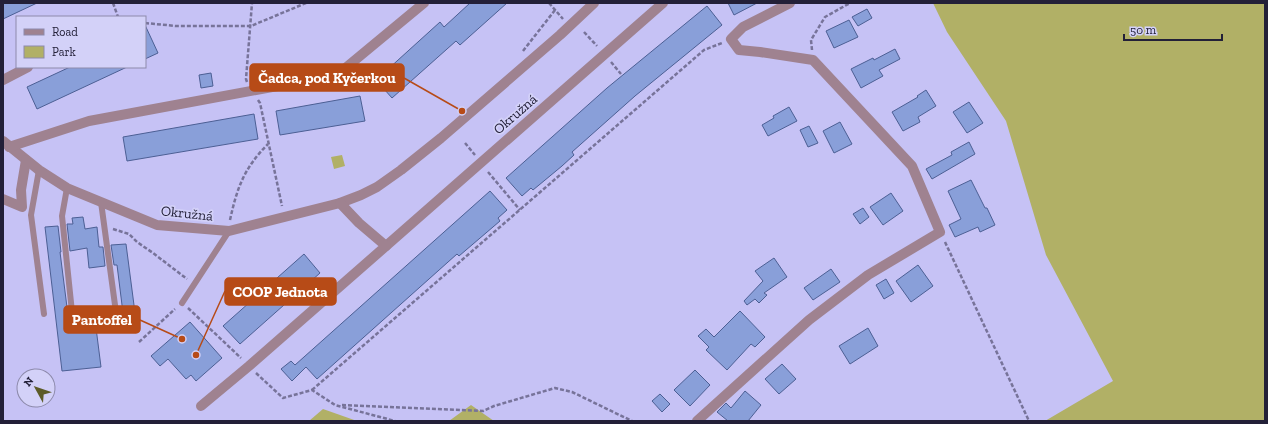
<svg xmlns="http://www.w3.org/2000/svg" width="1268" height="424" font-family="'Zilla Slab',serif">
<style>
.green{fill:#b1b066}
.building{fill:#899fd9;stroke:#4c5f94}
.lines{fill:none;stroke-linecap:round;stroke-linejoin:round}
.path{stroke:#777399;stroke-width:2.5;stroke-dasharray:4 2;stroke-linecap:butt}
.lane{stroke:#9f8290;stroke-width:6}
.street{stroke:#9f8290;stroke-width:10}
.labels{text-anchor:middle;stroke-width:3.5;stroke-linejoin:round;paint-order:stroke}
.street-label{font-size:14px;fill:#232038;stroke:#d3d1f8}
.leader{fill:none;stroke:#b74b17;stroke-width:1.5}
.callout-dot{fill:#b74b17;stroke:#d3d1f8;stroke-width:1.5}
.callout{fill:#b74b17;stroke:#b74b17;stroke-width:1.5}
.callout-label{font-size:15px;text-anchor:middle;font-weight:bold;fill:#fff}
</style>
<rect width="100%" height="100%" fill="#c6c2f5"/>
<g class="green">
<path d="M933,3H1265V421H1045L1113,381L1046,255L1006,121L947,32Z"/>
<path d="M342,155L345,166L334,169L331,157Z"/>
<path d="M471,405L494,421H449Z"/>
<path d="M323,409L357,421H309Z"/>
</g>
<g class="building">
<path d="M3,3H37L3,19Z"/>
<path d="M470,3H507L460,45L456,41L392,98L376,80L440,22L444,27Z"/>
<path d="M728,3H757L734,15Z"/>
<path d="M707,6L722,25L635,96L572,152L574,155L562,166L533,190L531,188L522,196L506,178L607,88Z"/>
<path d="M867,9L872,18L858,26L852,17Z"/>
<path d="M849,20L858,37L834,48L826,31Z"/>
<path d="M145,25L158,53L145,59Z"/>
<path d="M895,49L900,59L879,70L883,76L861,88L851,69L873,58L874,60Z"/>
<path d="M70,67H127L37,109L27,87Z"/>
<path d="M211,73L213,86L201,88L199,75Z"/>
<path d="M926,90L936,106L918,117L920,122L903,131L892,112L918,97L917,96Z"/>
<path d="M360,96L365,121L280,135L276,111Z"/>
<path d="M969,102L983,123L967,133L953,112Z"/>
<path d="M789,107L797,121L768,136L762,125L774,118L773,116Z"/>
<path d="M254,114L258,139L127,161L123,137Z"/>
<path d="M840,122L852,144L834,153L823,131Z"/>
<path d="M809,126L818,143L808,147L800,130Z"/>
<path d="M969,142L975,154L932,179L926,169L952,155L951,152Z"/>
<path d="M971,180L985,208H987L995,225L980,232L978,227L955,237L949,225L961,219L948,191Z"/>
<path d="M490,191L507,210L498,218L500,221L459,256L457,254L317,379L306,367L292,381L281,369L291,361L295,365Z"/>
<path d="M891,193L903,211L883,225L870,207Z"/>
<path d="M863,208L869,217L860,224L853,214Z"/>
<path d="M83,217L85,229L97,227L99,247H103L105,266L89,268L87,248L70,251L67,224H73L72,218Z"/>
<path d="M58,226L61,252H60L69,323L95,320L101,367L62,371L45,227Z"/>
<path d="M126,244L137,328L125,329L117,265H114L111,245Z"/>
<path d="M304,254L320,273L240,344L223,326Z"/>
<path d="M774,258L787,277L764,293L767,295L759,303L755,299L747,305L744,301L763,281L755,271Z"/>
<path d="M918,265L933,286L911,302L896,281Z"/>
<path d="M831,269L840,282L813,300L804,288Z"/>
<path d="M886,279L894,293L884,299L876,285Z"/>
<path d="M740,311L765,337L755,347L751,344L727,370L706,350L709,347L698,336L706,329L714,337Z"/>
<path d="M190,322L222,358L196,381L191,375L186,379L168,359L160,366L151,356Z"/>
<path d="M868,328L878,346L850,364L839,346Z"/>
<path d="M782,364L796,379L779,394L765,379Z"/>
<path d="M695,370L710,385L690,406L674,390Z"/>
<path d="M745,391L761,405L748,421H728L717,412L726,403L731,408Z"/>
<path d="M660,394L670,404L662,412L652,401Z"/>
</g>
<g class="lines">
<g class="path">
<path d="M113,3L118,17"/>
<path d="M549,3L563,19"/>
<path d="M145,23L176,26H251L306,3"/>
<path d="M584,32L597,46"/>
<path d="M812,50L811,40L825,17L850,3"/>
<path d="M523,51L555,10"/>
<path d="M611,62L621,74"/>
<path d="M247,82L246,79L252,3"/>
<path d="M258,100L260,103L282,206"/>
<path d="M465,143L475,155"/>
<path d="M488,172L520,210"/>
<path d="M230,220C237,188 244,168 268,144"/>
<path d="M113,229L129,234L137,242L153,253L187,279"/>
<path d="M945,242L1029,421"/>
<path d="M188,308L241,358"/>
<path d="M139,342L175,309"/>
<path d="M256,373L283,398L312,390L335,405L395,421"/>
<path d="M312,390L704,50L722,43"/>
<path d="M342,405L483,411L494,406L555,388L572,392L632,421"/>
</g>
<g class="lane">
<path d="M39,170L31,215L44,314"/>
<path d="M67,188L62,216L72,312"/>
<path d="M101,202L118,327"/>
<path d="M182,303L229,231"/>
</g>
<g class="street">
<path d="M3,80L28,67"/>
<path d="M3,141L39,170L67,188L157,225L229,231L340,203L361,195L377,187L401,170L441,138L560,35L594,3"/>
<path d="M9,147L89,121L337,75L424,3"/>
<path d="M3,199L22,207L21,190L26,160"/>
<path d="M386,246L663,3"/>
<path d="M201,406L249,366L386,246L359,223L340,203"/>
<path d="M697,421L809,320L868,275L940,232L912,166L813,60L760,52L739,50L731,39L743,27L790,3"/>
</g>
</g>
<g class="labels">
<g class="street-label">
<text transform="translate(515 114) rotate(-41)" y="5">Okružná</text>
<text transform="translate(187 213) rotate(6)" y="5">Okružná</text>
</g>
</g>
<path class="leader" d="M462 111L404 78M196 355L225 291M182 339L140 320"/>
<g class="callout-dot">
<circle cx="462" cy="111" r="4"/>
<circle cx="196" cy="355" r="4"/>
<circle cx="182" cy="339" r="4"/>
</g>
<g class="callout">
<rect x="250" y="64" width="154" height="27" rx="4"/>
<rect x="225" y="278" width="111" height="27" rx="4"/>
<rect x="64" y="306" width="76" height="27" rx="4"/>
</g>
<g class="callout-label">
<text x="327" y="83">Čadca, pod Kyčerkou</text>
<text x="280" y="297">COOP Jednota</text>
<text x="102" y="325">Pantoffel</text>
</g>
<rect width="1268" height="424" fill="none" stroke="#232038" stroke-width="8"/>
<rect x="16" y="16" width="130" height="52" fill="#d3d1f8" stroke="#8d8aab"/>
<rect x="24" y="29" width="20" height="6" fill="#9f8290" stroke="#8d8aab"/>
<text x="52" y="36" font-size="12" fill="#232038">Road</text>
<rect x="24" y="46" width="20" height="12" fill="#b1b066" stroke="#8d8aab"/>
<text x="52" y="56" font-size="12" fill="#232038">Park</text>
<g transform="translate(36 388) rotate(310)"><circle r="19" fill="#d3d1f8" stroke="#8d8aab"/>
<path d="M0-3L7 15L0 10L-7 15Z" fill="#5c5b28"/>
<text y="-6" font-size="11" font-weight="bold" text-anchor="middle" fill="#232038">N</text>
</g>
<path d="M1124 34v6h98v-6" fill="none" stroke="#232038" stroke-width="2"/>
<text x="1130" y="34" font-size="12" fill="#232038" stroke="#d3d1f8" stroke-width="3" paint-order="stroke">50 m</text>
</svg>
